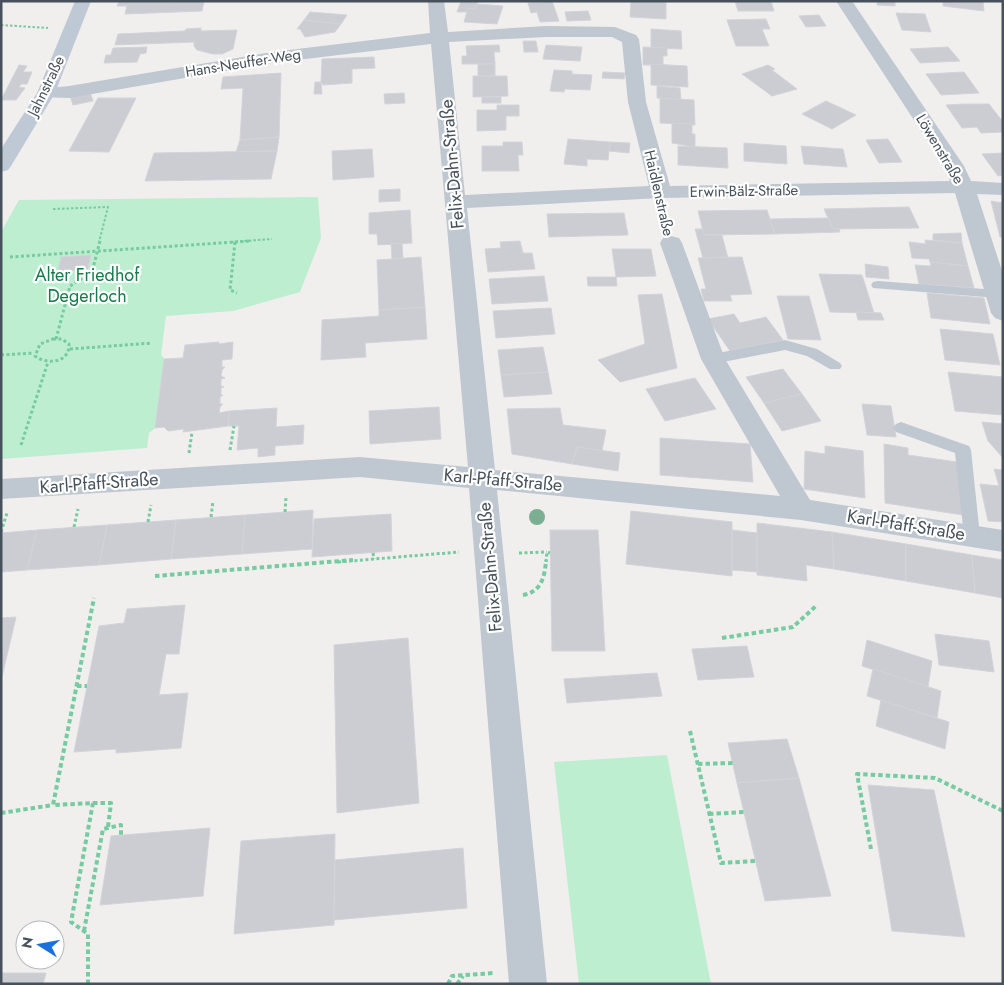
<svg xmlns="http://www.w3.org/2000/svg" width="1004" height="985" font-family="Jost,sans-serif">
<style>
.green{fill:#bdeed0}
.building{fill:#cbcdd3;stroke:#d2d4da}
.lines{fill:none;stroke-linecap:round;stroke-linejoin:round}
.path-far2{stroke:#76cba1;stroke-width:2;stroke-dasharray:2.5 2;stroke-linecap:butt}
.path-far1{stroke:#76cba1;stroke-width:3;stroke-dasharray:3 2.5;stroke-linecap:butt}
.path{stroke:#76cba1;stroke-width:4;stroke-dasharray:4.5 3;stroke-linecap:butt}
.lane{fill:#bfc8d0;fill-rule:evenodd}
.street{fill:#bfc8d0;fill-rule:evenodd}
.secondary{fill:#bfc9d5;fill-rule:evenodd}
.tree{fill:#7aaf94}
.labels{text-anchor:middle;stroke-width:4.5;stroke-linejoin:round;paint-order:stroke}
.far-street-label{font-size:15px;fill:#47515b;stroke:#fff}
.street-label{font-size:18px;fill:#47515b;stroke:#fff}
.park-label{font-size:18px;fill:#187b4a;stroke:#fff}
</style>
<rect width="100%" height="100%" fill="#f1eeee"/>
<g class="green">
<path d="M318,197L321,238L300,292L233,311L166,316L161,354L164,359L155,428L149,433L147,448L1,459V232L19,200Z"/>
<path d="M667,755L711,984H579L554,762Z"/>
</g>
<g class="building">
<path d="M119,1L174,2L204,1L202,11L125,14L127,6H117Z"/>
<path d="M461,1H478L475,9L468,8L467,12H457Z"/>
<path d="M552,1L559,21L540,22L537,12L531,13L528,3Z"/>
<path d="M631,1H666V19L630,17Z"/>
<path d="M735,1H771L774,11H738Z"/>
<path d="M877,1H895V6L877,5Z"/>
<path d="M943,1H983L984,11L943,6Z"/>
<path d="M477,4L503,6L497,24L464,22L468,8L475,9Z"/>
<path d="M588,11L591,20L567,21L565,12Z"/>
<path d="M310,12L347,15L341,24L304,20Z"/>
<path d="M896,13L925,14L931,32L902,30Z"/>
<path d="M819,15L826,26L806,27L799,16Z"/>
<path d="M766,19L770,29H762L769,46H736L727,20Z"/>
<path d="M304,20L341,24L335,32L305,37L300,29H297Z"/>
<path d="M201,28V31L237,30L233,49L222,54H213L197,50L194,46V42L115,45L118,34L185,31L186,29Z"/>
<path d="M651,29L681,31L682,49L651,48Z"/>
<path d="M523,41H536L538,52H524Z"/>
<path d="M499,45L500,52H494L495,64H462V56H467L466,46Z"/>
<path d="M546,45L582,47L580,61L543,59Z"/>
<path d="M147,47L146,53L140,54L137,62L104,63L106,55H111L113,48Z"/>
<path d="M643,47L667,48V56H663V65H643Z"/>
<path d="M948,47L960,61L920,63L910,49Z"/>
<path d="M374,57L375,68L352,69V83L323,85L321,82L322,59Z"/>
<rect x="478" y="64" width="17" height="12"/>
<path d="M651,64L687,66L688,87L651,85Z"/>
<path d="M19,65L27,66L23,72H32L27,84H21L19,87L25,88L16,100H1Z"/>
<path d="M768,65L775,69L772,70L797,89L772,96L742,74Z"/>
<path d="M554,70L572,71V74L592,75L590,90L565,89L564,92L550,91Z"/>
<path d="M603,72L625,73L624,79L602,78Z"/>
<path d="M964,72L979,93L941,95L926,74Z"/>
<path d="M281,73L279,137L240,140L243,88L221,89L223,77Z"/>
<path d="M473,76H507L508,96L473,97Z"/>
<path d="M315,82H321L322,94H314Z"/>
<path d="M657,86L680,88L681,100L657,98Z"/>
<path d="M90,92L93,101L73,105L70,96Z"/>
<path d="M404,93L405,103L385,104L384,94Z"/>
<rect x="482" y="97" width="19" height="6"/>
<path d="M98,98H136L109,152L69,151Z"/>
<path d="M660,98L694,100L695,125L660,123Z"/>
<path d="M826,101L856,115L832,129L802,114Z"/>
<path d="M964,104H989L1003,122V132L981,133L977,127L962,128L946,105Z"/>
<path d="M497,105H519V116H506V130L477,131V110H497Z"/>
<path d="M672,123L692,124V134H695V147L672,143Z"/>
<path d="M279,137L277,151L236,152L240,140Z"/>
<path d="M568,139L610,142L608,160L587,159V166L564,164Z"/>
<path d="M888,139L902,162L879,163L866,140Z"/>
<path d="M503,142H522L523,155H518L519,171H482V146H503Z"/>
<path d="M610,142L630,143L629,153L609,151Z"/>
<path d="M744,143L786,146L787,164L744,161Z"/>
<path d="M678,146L727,148L728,168L678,165Z"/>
<path d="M801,146L843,149L847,167L804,164Z"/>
<path d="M372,149L374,177L333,180L332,151Z"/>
<path d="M277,151L271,179L145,181L154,153Z"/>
<path d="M1003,153V175L998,176L982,154Z"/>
<path d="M400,189V201L379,202V190Z"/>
<path d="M991,201L1003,203V237H1000Z"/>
<path d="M909,207L919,228L833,229L824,209Z"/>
<path d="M410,210L412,243L378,245L377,234H369V213Z"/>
<path d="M767,210L775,234L704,235L698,211Z"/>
<path d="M624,213L628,235L549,237L547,214Z"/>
<path d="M828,218L833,229H839L840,232L775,234L770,219Z"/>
<path d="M695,229H703L704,235H722L728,258H703Z"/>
<path d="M961,233L962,243L933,240V234Z"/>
<path d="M925,240L962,243L968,266L930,262L929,259L912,258L909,242L926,244Z"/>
<path d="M520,241L523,253H532L535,269L488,272L485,249L501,248L500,242Z"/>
<path d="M402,243L403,258L392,259L391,244Z"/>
<path d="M612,249H651L656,276L616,277Z"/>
<path d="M91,255L88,269L58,271L61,257Z"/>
<path d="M421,257L425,307L379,310L377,260Z"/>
<path d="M742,257L752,294L730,295L732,301H704L701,289H706L698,258Z"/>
<path d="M930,262L968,266L974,288L919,284L915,265L931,266Z"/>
<path d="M865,264L888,267L889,279L866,277Z"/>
<path d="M819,274L862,275L874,313L830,312Z"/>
<path d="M544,276L548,301L492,304L489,279Z"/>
<path d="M587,277H616L617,286H588Z"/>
<path d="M927,293L984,298L990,324L931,318Z"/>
<path d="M662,294L677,368L620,382L598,360L645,344L638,295Z"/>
<path d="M777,296H809L821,340L788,339Z"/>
<path d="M425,307L427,339L365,343L366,357L321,360L322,320L379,316V310Z"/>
<path d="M551,308L555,334L496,338L493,311Z"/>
<path d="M856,312L881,313L884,320H858Z"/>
<path d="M734,314L740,323L766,317L783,340L730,351L708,319Z"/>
<path d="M940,329L993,334L1000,365L945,360Z"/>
<path d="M219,342V344L233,342L232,359L222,360V367H225L222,370L221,376L225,378L221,379V386L224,387L221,388V395H223L220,397V404H223L220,407L219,413L229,411L228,426L183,432L184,429L168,431L164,427L155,428L164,359L183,358L185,345Z"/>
<path d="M543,347L548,372L501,375L498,350Z"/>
<path d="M783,369L802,394L764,403L746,377Z"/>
<path d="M548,372L552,394L504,397L501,375Z"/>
<path d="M948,372L1003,377V415L955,411Z"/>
<path d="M695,378L716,409L665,421L646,389Z"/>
<path d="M802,394L821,421L782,431L764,403Z"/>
<path d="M862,404L891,406L896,437L867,435Z"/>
<path d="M439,407L441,439L370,444L369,411Z"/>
<path d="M277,408L276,427L304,425L303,444L275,446V455L258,457V448L237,450L239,426H228L229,411Z"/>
<path d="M560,408L563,425L606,430L602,451L577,447L572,464L512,454L507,409Z"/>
<path d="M982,422L1003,424V458L988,441Z"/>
<path d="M660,438L750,444L753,482L660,475Z"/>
<path d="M884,444L908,448V455L964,463L969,516L885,503Z"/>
<path d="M825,446L863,451L865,498L804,489L805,451L825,454Z"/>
<path d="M577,447L620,453L618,471L572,464Z"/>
<path d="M994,469L1003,470V522L988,521L980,484L999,486Z"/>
<path d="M313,510L312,549L242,554L245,515Z"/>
<path d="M631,511L732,522V576L626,564Z"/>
<path d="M391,514L392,551L312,557L314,519Z"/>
<path d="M245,515L242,554L171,559L176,520Z"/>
<path d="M176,520L171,559L99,565L107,525Z"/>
<path d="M757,523L832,532L834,569L806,565L807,581L757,575Z"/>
<path d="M107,525L99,565L27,570L37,530Z"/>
<path d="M37,530L27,570L1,572V533Z"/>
<path d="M550,530H598L605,651H552Z"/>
<path d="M732,530L757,533V572L732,570Z"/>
<path d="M832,532L906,544V581L834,569Z"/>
<path d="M906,544L972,555L975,593L906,581Z"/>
<path d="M972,555L1003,560V598L975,593Z"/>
<path d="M185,605L179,654H166L159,695L188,693L181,748L116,753V749L74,752L99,626L124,623L127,609Z"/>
<path d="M16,617L1,681V618Z"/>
<path d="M935,634L989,641L994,672L939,665Z"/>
<path d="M408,638L419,803L337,813L334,645Z"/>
<path d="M867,640L932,661L928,687L862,666Z"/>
<path d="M747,646L754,677L698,680L692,649Z"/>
<path d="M873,669L941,691L937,718L867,696Z"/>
<path d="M657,673L662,696L567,703L564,679Z"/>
<path d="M881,700L949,722L945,749L876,726Z"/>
<path d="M787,739L799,778L737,783L728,743Z"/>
<path d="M799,778L831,896L765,901L737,783Z"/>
<path d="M868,785L934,790L965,937L892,931Z"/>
<path d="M210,828L203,896L100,905L111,836Z"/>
<path d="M335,834L334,925L234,934L241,841Z"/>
<path d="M463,848L467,908L334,920L335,860Z"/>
<path d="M1,973H46L43,984H1Z"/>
</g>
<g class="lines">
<g class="path-far2">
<path d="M1,25L48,28"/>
<path d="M53,209L108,207L99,242"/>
<path d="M231,242L272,239"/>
</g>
<g class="path-far1">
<path d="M235,242L230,290L237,293"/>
<path d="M10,257L250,241"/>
<path d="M53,339H62L69,344C70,363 47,365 35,356L40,344Z"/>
<path d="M56,339L70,286L92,272L100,241"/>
<path d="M70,349L152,343"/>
<path d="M1,355L34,353"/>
<path d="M21,445L48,362"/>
<path d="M230,450L234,426"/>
<path d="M189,453L192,432"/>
<path d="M285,512L286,497"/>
<path d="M211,517L213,501"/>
<path d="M148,522L151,505"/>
<path d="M74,527L78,509"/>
<path d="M1,532L7,513"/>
<path d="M373,553L374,559"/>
<path d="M519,553L547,552"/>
<path d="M338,562L459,552"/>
<path d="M546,562L547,552L550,553"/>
</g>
<g class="path">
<path d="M155,576L353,560"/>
<path d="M523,595C541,592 545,577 546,560"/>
<path d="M722,638L793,627L817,605"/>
<path d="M77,686H87"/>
<path d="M690,731L721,863L756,861"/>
<path d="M698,764L733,763"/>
<path d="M93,803H111L108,827"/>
<path d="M1,813L53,805"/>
<path d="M709,814L744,812"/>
<path d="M871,849L857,774L935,778L1003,811"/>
<path d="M84,931L103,829L121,825V835"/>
<path d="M88,984V934L71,922L93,803L53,805L94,598"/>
<path d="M448,984L452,976L494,973"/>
<path d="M457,984L463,976"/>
</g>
<g class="lane">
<path d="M878,281L997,290L1002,291L1003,296L997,298L873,288L871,285L873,282Z"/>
<path d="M785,340L817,349L840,363L842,366L840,369H830L807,356L785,350L713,364L708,362L706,359L708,356L713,354Z"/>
<path d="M901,422L969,446L971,450L980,536L978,541L972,543L966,541L964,536L955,453L896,432L893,428L896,424Z"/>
</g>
<path class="street" d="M428,1H444L448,32L546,26L615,27L636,35L639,39L646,102L670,186L950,181L944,166L836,1H852L964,166L971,181L1003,183V195L977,194L1003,274V321L995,318L991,313L955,193L661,198L467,208L495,470L780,496L701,359L660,243L663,238L671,236L679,238L682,243L725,359L810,500L1003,530V552L801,520L497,490L547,984H509L469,488L360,477L1,499V479L360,457L468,467L431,44L272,63L69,98L39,97L37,93L39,89L69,86L272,52L430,33ZM546,37H612L622,42L628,102L649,186L465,195L449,42Z"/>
<path class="secondary" d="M75,1H91L55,93L11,166L8,170L1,172V149L37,93Z"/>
</g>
<circle class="tree" cx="537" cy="517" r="8"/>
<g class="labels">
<g class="far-street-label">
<text transform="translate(243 63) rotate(-9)" y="5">Hans-Neuffer-Weg</text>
<text transform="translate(46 86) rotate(-64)" y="5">Jahnstraße</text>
<text transform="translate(940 149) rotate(59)" y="5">Löwenstraße</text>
<text transform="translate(744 191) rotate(-1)" y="5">Erwin-Bälz-Straße</text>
<text transform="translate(659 193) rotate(77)" y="5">Haidlenstraße</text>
</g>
<g class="street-label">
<text transform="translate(452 164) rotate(-95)" y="6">Felix-Dahn-Straße</text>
<text transform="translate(503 480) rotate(5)" y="6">Karl-Pfaff-Straße</text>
<text transform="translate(99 483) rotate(-4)" y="6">Karl-Pfaff-Straße</text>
<text transform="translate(906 525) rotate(9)" y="6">Karl-Pfaff-Straße</text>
<text transform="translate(490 567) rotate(-95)" y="6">Felix-Dahn-Straße</text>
</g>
<g class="park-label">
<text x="87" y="281">Alter Friedhof<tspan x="87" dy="21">Degerloch</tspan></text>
</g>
</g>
<rect width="1004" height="985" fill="none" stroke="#47515b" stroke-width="5"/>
<g transform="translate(40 945) rotate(281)"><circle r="24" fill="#ffffff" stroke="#b5b9bd"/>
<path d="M0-4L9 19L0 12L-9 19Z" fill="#1c70dd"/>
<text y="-8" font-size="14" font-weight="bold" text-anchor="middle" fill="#47515b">N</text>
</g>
</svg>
